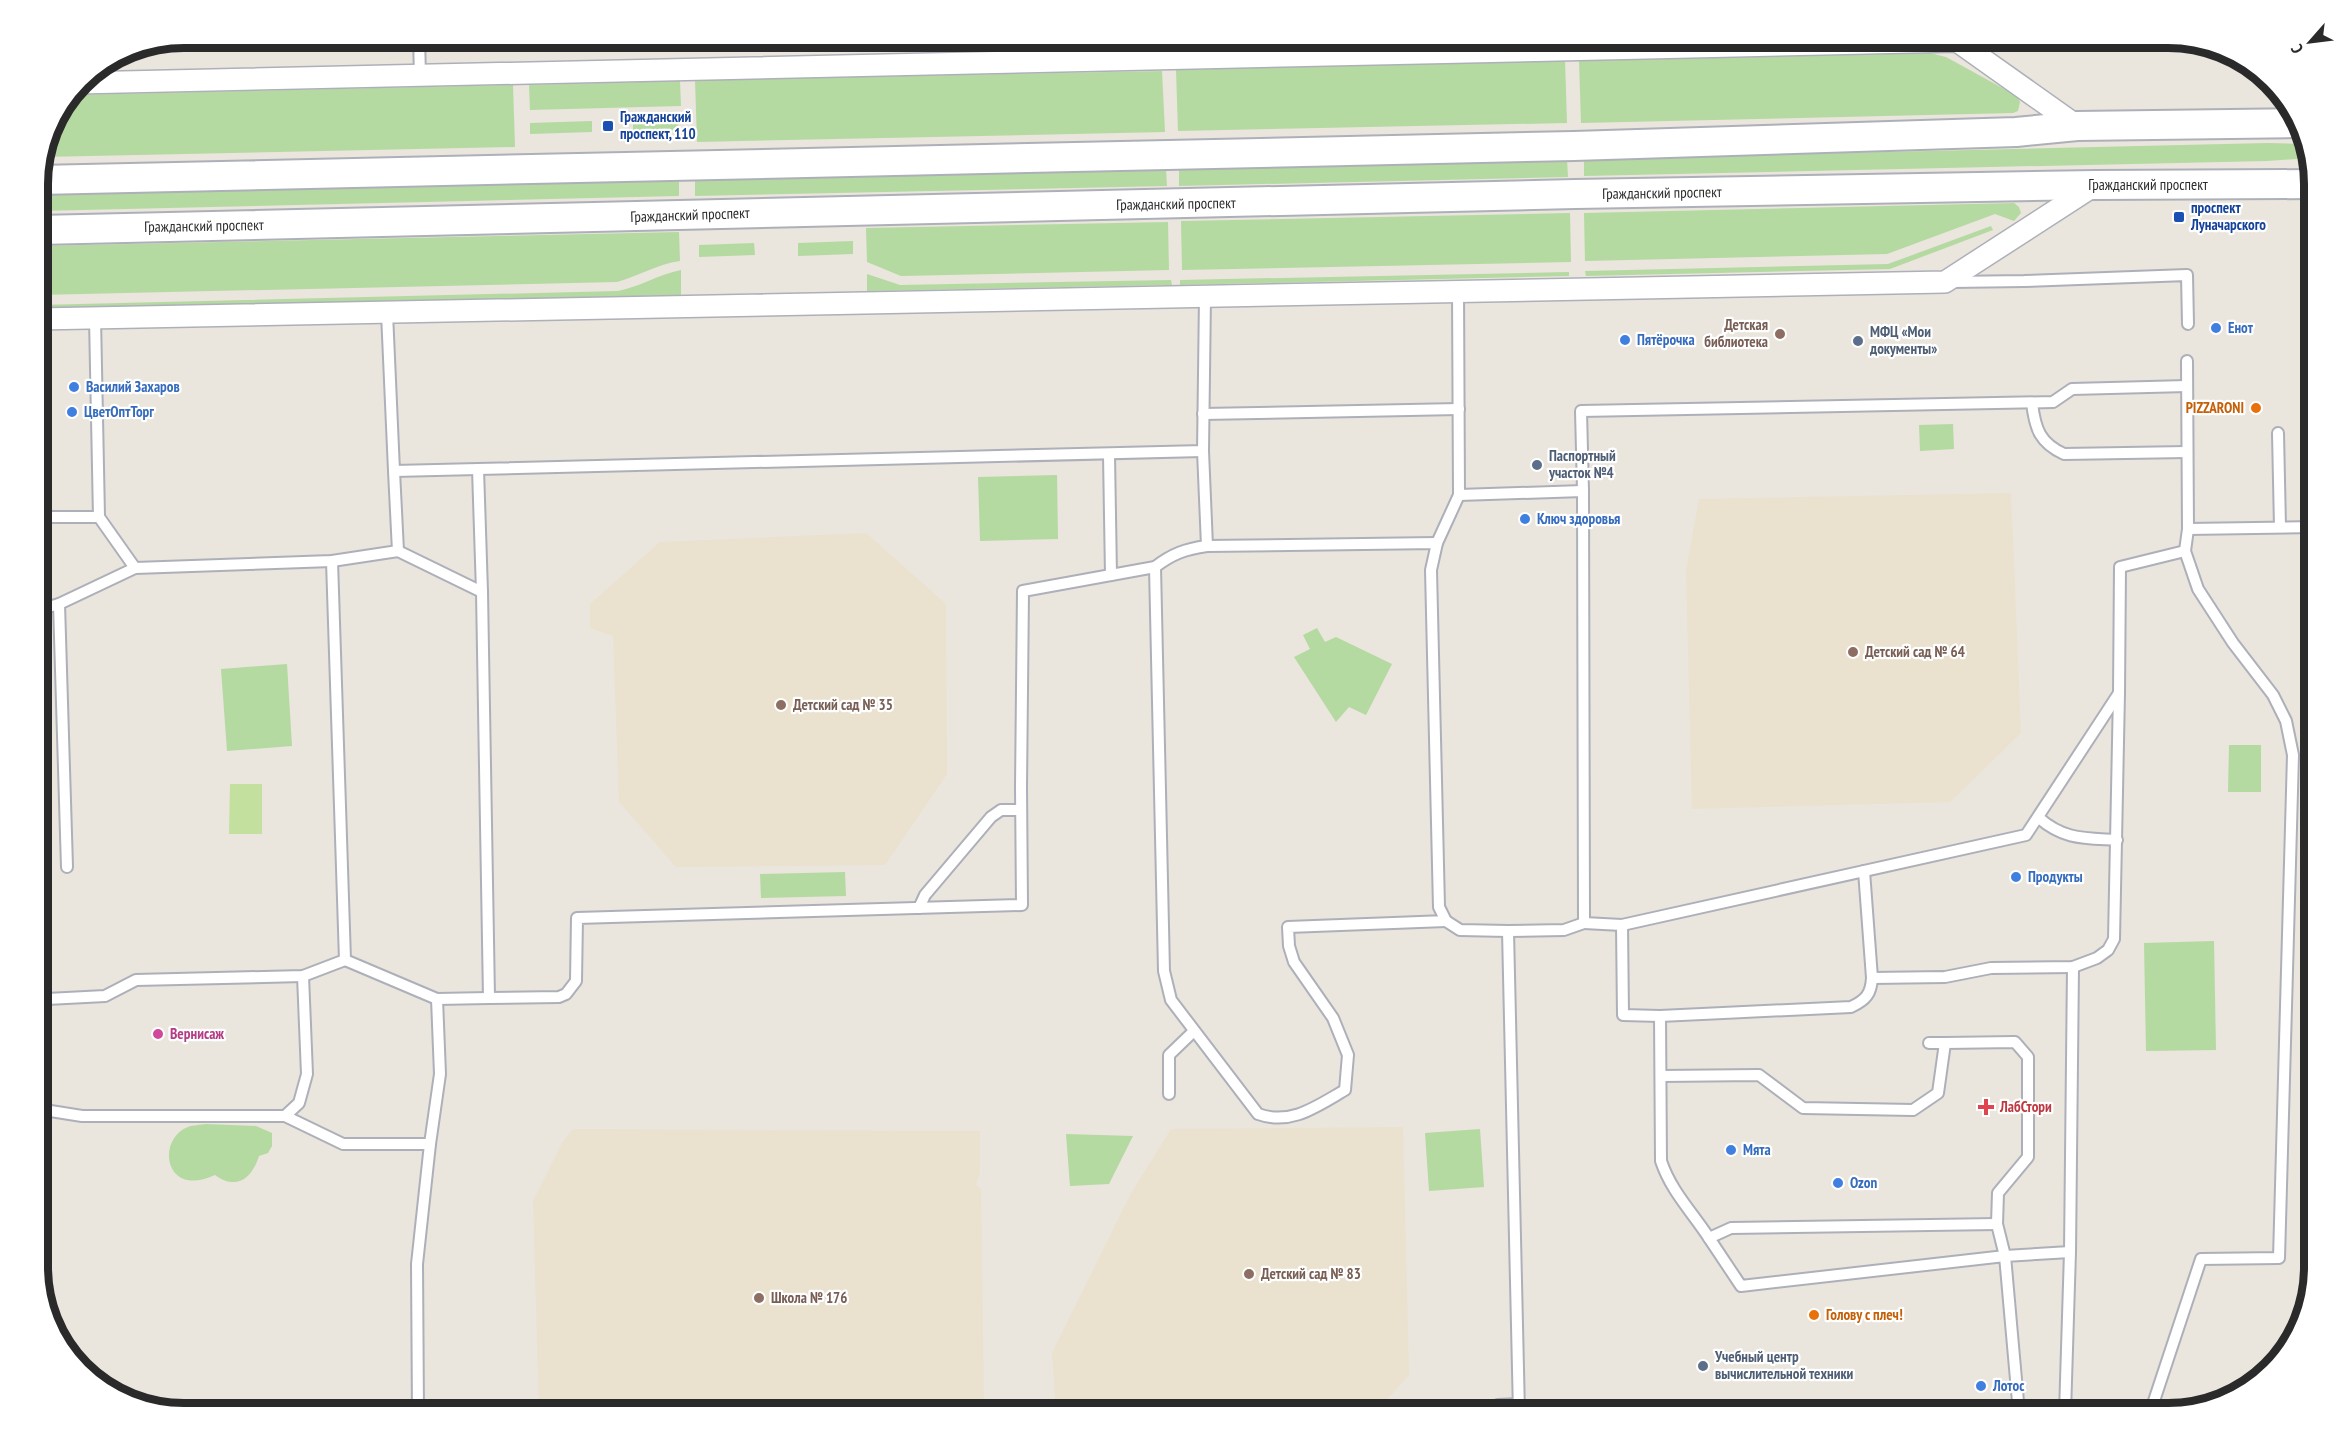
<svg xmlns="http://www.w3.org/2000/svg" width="2352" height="1451" font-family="'PT Sans Narrow',sans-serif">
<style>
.education{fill:#eae1cf}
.green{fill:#b4daa1}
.pitch{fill:#c4e09e}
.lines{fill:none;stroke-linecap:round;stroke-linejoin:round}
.service-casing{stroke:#aeb0b9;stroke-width:14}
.minor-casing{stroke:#aeb0b9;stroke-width:24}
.secondary-casing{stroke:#aeb0b9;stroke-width:32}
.service{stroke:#fff;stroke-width:10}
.minor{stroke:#fff;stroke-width:21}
.secondary{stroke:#fff;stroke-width:28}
.transit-dot{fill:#1a4fb4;stroke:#fff;stroke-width:2}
.shop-dot{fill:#3f7fe0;stroke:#fff;stroke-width:2}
.education-dot{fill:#8d6e63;stroke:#fff;stroke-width:2}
.service-dot{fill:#5c6f8a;stroke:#fff;stroke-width:2}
.food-dot{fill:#e8710a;stroke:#fff;stroke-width:2}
.hotel-dot{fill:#d1479c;stroke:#fff;stroke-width:2}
.health-dot{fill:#e0444e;stroke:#fff;stroke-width:2}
.labels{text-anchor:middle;stroke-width:4.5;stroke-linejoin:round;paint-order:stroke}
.transit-label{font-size:15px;font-weight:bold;fill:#164399;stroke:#fff;text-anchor:start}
.street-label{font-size:15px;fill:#2a2a2a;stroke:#fff}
.education-label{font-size:15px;font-weight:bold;fill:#785e54;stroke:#fff;text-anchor:start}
.shop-label{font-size:15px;font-weight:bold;fill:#366cbe;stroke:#fff;text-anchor:start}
.service-label{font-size:15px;font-weight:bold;fill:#4e5e75;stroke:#fff;text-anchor:start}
.food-label{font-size:15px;font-weight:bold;fill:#c56008;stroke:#fff;text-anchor:end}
.hotel-label{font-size:15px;font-weight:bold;fill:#b23c85;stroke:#fff;text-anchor:start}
.health-label{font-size:15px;font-weight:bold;fill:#be3a42;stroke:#fff;text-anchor:start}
.rim{fill:none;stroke:#2a2a2a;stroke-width:8}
</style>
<rect width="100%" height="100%" fill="#eae5dd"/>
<g class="education">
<path d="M2011,493L2021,733L1950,802L1692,809L1686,571L1699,499Z"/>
<path d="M866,533L946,604L947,774L885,865L676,867L619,802L613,636L590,628V604L660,542Z"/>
<path d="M1403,1127L1409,1375L1375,1413H1056L1052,1353L1130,1195L1171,1129Z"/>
<path d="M573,1129L980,1131V1173L976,1185L981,1189L984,1409L982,1413H539L533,1201L562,1143Z"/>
</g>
<g class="green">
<path d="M1930,53L1946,57L2017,96L2020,102L2018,111L2013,113L1581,123L1579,61Z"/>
<path d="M1565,60L1567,123L1178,131L1176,70Z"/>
<path d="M1162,71L1165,132L697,142L695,80Z"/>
<path d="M680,81L681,106L530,110L529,85Z"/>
<path d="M513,85L515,147L42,157L49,127L71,95Z"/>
<path d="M678,119L679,130L633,132V120Z"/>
<path d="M592,121V132L530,134V123Z"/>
<path d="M2268,143L2305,144L2309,158L2267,161L1584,176V159Z"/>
<path d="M1567,159L1568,177L1179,186V169Z"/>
<path d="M1166,169L1167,186L695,196V179Z"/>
<path d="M679,180V196L38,211V194Z"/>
<path d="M2014,203L2019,207L2021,213L2014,221L1995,214L1887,254L1585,261L1584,213Z"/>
<path d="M1570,213L1571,262L1182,270L1181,221Z"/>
<path d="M1168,222L1169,270L901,276L867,262L866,228Z"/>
<path d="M1991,226L1993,230L1890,269L1586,276L1585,271L1888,264Z"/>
<path d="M679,232L680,261C657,264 639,276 617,282L38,295V246Z"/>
<path d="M853,241V254L798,256V243Z"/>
<path d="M754,243L755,255L699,257V245Z"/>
<path d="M681,270V295L38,310V305L618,291C640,287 659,274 681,270Z"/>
<path d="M1569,272V276L1180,285V280Z"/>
<path d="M867,274L900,285L1171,280L1172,285L867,291Z"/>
<path d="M1953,424L1954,449L1920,451L1919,425Z"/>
<path d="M1057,475L1058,539L980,541L978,477Z"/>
<path d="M1317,628L1325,642L1336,637L1392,664L1366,715L1349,707L1336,722L1294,657L1310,649L1303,635Z"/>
<path d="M287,664L292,746L227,751L221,669Z"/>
<path d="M2229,745H2261V792H2228Z"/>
<path d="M845,872L846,896L761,898L760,874Z"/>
<path d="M2214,941L2216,1050L2146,1051L2144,943Z"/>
<path d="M206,1124L256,1126L272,1133V1146L268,1153L259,1156C252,1178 237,1191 215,1175C164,1199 156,1139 188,1127C193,1125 201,1125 206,1124Z"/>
<path d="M1480,1129L1484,1187L1429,1191L1425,1133Z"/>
<path d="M1066,1134L1133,1136L1109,1184L1070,1186Z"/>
</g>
<path class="pitch" d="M230,784H262V834H229Z"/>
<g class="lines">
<g class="service-casing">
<g id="service">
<path d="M419,38L420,76"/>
<path d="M1153,38L1154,60"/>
<path d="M1960,41L2172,38"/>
<path d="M1952,282L2024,281L2187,275L2188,324"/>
<path d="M387,313L394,471L1203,451L1205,296"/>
<path d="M95,318L99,517"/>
<path d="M2032,403C2035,429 2040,443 2064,454L2187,452"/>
<path d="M1203,414L1459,409"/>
<path d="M2278,433L2280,527"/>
<path d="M1203,451L1207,546L1437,543L1431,570L1439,907L1446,921L1288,927L1289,946L1294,962L1333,1018L1348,1055L1345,1090C1317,1106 1291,1126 1258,1114L1171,1000L1164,971L1155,567C1172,554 1185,549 1207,546"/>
<path d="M1109,455L1111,575"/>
<path d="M478,469L482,592"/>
<path d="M1583,491L1581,411L2053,402L2072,389L2187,386"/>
<path d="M38,517H99L135,568L332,561L398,551L394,471"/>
<path d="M2188,529L2314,527"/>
<path d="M1437,543L1459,495L1458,291"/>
<path d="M398,551L482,592L489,998L559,997L566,994L576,981L577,918L1022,905L1021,787L1023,591L1155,567"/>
<path d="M332,561L345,960L437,999L489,998"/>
<path d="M38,610L59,604"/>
<path d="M2039,818C2064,840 2085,838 2117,840"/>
<path d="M67,867L59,604L135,568"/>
<path d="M1864,871L1872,978L1945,977L1991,968L2073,967L2097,958L2108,950L2114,939L2119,693"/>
<path d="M919,908L925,895L991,817L1001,810H1020"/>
<path d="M1446,921L1460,930L1508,931L1564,930L1584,923L1583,491L1459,495"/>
<path d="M1584,923L1622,925L2026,835L2119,693L2120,567L2185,551"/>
<path d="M1622,925L1623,1015L1660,1016L1851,1007C1866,1000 1871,994 1872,978"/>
<path d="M1508,931L1519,1413"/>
<path d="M38,1003L47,999L105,996L136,980L303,976L345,960"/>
<path d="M1660,1016L1661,1161C1671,1191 1692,1212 1709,1238L1731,1228L1997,1224"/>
<path d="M1929,1043H1945"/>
<path d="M1661,1076L1759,1075L1803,1108L1913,1110L1938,1093L1945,1043L2015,1042L2028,1057V1157L1998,1193L1997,1224L2005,1256L1741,1286L1709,1238"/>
<path d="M1169,1094V1055L1194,1031"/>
<path d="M38,1109L82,1116H285L299,1103L307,1074L303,976"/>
<path d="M285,1116L343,1144H430"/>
<path d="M418,1413L417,1264L430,1144L440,1074L437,999"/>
<path d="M1483,1413L1498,1405L1518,1404"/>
<path d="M2019,1413L2005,1256L2070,1252"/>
<path d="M2065,1413L2070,1252L2073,967"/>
<path d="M2150,1413L2201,1259L2279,1258L2293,755L2286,721L2273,695L2233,643L2198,589L2185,551L2188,529L2187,361"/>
</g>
</g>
<g class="minor-casing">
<g id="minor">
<path d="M78,83L1957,41L2077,126"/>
<path d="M38,319L1945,282L2095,185"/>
</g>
</g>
<g class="secondary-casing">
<g id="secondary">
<path d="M38,180L1574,146L2016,132L2077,126L2299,123"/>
<path d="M38,230L1575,194L2095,185L2314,184"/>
</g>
</g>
<use href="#service" class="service"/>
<use href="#minor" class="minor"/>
<use href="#secondary" class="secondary"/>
</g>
<g class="transit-dot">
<rect x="602" y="120" width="12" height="12" rx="3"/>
<rect x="2173" y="211" width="12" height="12" rx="3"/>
</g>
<g class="shop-dot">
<circle cx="2216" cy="328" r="6"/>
<circle cx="1625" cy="340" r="6"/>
<circle cx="74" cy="387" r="6"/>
<circle cx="72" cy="412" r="6"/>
<circle cx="1525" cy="519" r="6"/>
<circle cx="2016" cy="877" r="6"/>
<circle cx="1731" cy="1150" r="6"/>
<circle cx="1838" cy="1183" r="6"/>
<circle cx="1981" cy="1386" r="6"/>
</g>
<g class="education-dot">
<circle cx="1780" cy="334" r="6"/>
<circle cx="1853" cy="652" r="6"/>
<circle cx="781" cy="705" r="6"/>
<circle cx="1249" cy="1274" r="6"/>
<circle cx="759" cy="1298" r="6"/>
</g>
<g class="service-dot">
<circle cx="1858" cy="341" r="6"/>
<circle cx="1537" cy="465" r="6"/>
<circle cx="1703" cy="1366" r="6"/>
</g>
<g class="food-dot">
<circle cx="2256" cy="408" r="6"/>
<circle cx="1814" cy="1315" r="6"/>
</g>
<circle class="hotel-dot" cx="158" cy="1034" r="6"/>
<path class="health-dot" d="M1983 1098h6v6h6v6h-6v6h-6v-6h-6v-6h6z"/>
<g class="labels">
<g class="transit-label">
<text x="620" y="122">Гражданский<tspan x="620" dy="17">проспект, 110</tspan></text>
<text x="2191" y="213">проспект<tspan x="2191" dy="17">Луначарского</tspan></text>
</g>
<g class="street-label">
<text x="2148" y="190">Гражданский проспект</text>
<text transform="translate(1662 193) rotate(-1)" y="5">Гражданский проспект</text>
<text transform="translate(1176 204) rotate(-1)" y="5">Гражданский проспект</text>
<text transform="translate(690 215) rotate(-2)" y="5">Гражданский проспект</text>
<text transform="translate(204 226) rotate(-1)" y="5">Гражданский проспект</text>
</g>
<g class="education-label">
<text x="1768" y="330" text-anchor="end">Детская<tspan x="1768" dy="17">библиотека</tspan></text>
<text x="1865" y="657">Детский сад № 64</text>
<text x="793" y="710">Детский сад № 35</text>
<text x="1261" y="1279">Детский сад № 83</text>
<text x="771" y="1303">Школа № 176</text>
</g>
<g class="shop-label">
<text x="2228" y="333">Енот</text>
<text x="1637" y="345">Пятёрочка</text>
<text x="86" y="392">Василий Захаров</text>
<text x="84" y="417">ЦветОптТорг</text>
<text x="1537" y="524">Ключ здоровья</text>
<text x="2028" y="882">Продукты</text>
<text x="1743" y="1155">Мята</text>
<text x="1850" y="1188">Ozon</text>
<text x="1993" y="1391">Лотос</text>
</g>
<g class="service-label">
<text x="1870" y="337">МФЦ «Мои<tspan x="1870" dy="17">документы»</tspan></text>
<text x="1549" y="461">Паспортный<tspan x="1549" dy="17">участок №4</tspan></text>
<text x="1715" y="1362">Учебный центр<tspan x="1715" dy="17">вычислительной техники</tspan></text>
</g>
<g class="food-label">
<text x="2244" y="413">PIZZARONI</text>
<text x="1826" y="1320" text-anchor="start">Голову с плеч!</text>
</g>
<g class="hotel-label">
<text x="170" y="1039">Вернисаж</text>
</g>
<g class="health-label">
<text x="2000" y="1112">ЛабСтори</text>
</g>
</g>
<path d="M0 0H2352V1451H0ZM184 48H2168A136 136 0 0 1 2304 184V1267A136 136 0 0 1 2168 1403H184A136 136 0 0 1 48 1267V184A136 136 0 0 1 184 48Z" fill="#fff" fill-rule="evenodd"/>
<path class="rim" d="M184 48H2168A136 136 0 0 1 2304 184V1267A136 136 0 0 1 2168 1403H184A136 136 0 0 1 48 1267V184A136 136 0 0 1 184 48Z"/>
<g transform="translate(2310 42) rotate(242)" stroke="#ffffff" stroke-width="4.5" paint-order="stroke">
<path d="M0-4.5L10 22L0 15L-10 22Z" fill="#2a2a2a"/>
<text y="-9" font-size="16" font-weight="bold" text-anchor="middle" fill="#2a2a2a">С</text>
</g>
</svg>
